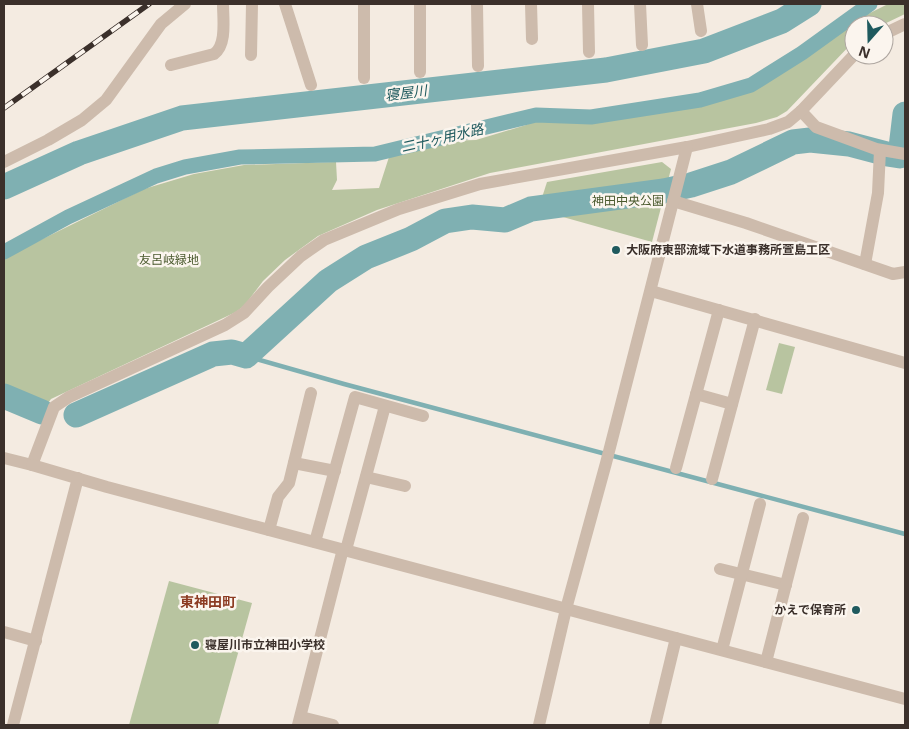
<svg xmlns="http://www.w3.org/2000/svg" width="909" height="729" font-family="'Noto Sans','Noto Sans JP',sans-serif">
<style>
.green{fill:#b8c4a0}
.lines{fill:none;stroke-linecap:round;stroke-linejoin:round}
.stream{stroke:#7fb0b2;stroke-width:4.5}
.canal{stroke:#7fb0b2;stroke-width:15}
.river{stroke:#7fb0b2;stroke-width:25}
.minor{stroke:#cdbbac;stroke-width:12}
.rail-casing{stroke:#3b302b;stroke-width:5.5}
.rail{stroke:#fbf5ee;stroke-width:4;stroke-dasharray:11;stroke-linecap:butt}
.poi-dot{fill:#1f5a5e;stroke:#fbf5ee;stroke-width:2}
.labels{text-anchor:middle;stroke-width:5;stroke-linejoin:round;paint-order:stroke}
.park-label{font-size:12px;fill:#4a5a2e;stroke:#fbf5ee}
.poi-label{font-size:12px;font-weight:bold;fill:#3b302b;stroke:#fbf5ee;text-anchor:start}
.water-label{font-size:14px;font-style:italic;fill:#1f5a5e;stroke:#fbf5ee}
.neighbourhood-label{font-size:14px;font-weight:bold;fill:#8c3b22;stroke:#fbf5ee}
</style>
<rect width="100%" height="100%" fill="#f4ebe1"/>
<g class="green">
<path d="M888,4H905V14L882,25H854V41L787,111L777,117L756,123L490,173L377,210L318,236L285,260L263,281L245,305L236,312L51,399L43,410L29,407L4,395V258L144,189L194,174L244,165L336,162L337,180L332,190L379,188L389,157L444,141L476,140L526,125L534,121L596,123L716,101L741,95L764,85L856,20Z"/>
<path d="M662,162L671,169L652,242L538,210L547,182Z"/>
<path d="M779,343L795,347L782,394L766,390Z"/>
<path d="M169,581L252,603L218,725H129Z"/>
</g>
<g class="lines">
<path class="stream" d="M246,356L344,384L905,534"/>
<path class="canal" d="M4,252L68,217L156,176L185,167L240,157L375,154L536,115L591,117L700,100L751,85L802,53L870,4"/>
<g class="river">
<path d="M4,187L79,153L182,118L606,70L704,51L782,21L809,4"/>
<path d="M4,396L42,412"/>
<path d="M76,415L213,354L232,352L246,356L328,281L366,257L411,239L445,221L472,217L505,220L531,209L664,191L691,185L731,172L793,142L810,140L849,144L887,154L900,156L905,114"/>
</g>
<g class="minor">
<path d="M285,4L311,85"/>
<path d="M364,4V78"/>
<path d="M477,4L478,66"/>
<path d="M531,4L532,39"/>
<path d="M588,4L589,52"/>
<path d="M640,4L642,45"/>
<path d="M697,4L701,31"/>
<path d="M884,34L905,24"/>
<path d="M251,55L252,4"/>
<path d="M171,65L214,54C227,45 223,19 223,4"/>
<path d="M420,72V4"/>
<path d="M801,111L816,127L876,149L905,154"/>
<path d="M4,162L48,140L82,120L106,100L161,24L185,4"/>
<path d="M673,201L746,223L893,274L905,272"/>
<path d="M865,264L878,193L880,150"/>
<path d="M651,291L905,363"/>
<path d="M696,394L732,404"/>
<path d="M4,458L32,465L54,407L69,397L225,325L244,313L268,287L301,256L324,240L399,209L480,184L687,147L769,129L788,122L801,111L854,55"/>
<path d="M294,463L335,471"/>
<path d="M32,465L107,487L905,699"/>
<path d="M676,468L719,310"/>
<path d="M366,477L405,486"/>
<path d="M712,479L755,319"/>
<path d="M269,530L278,497L289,483L311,393"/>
<path d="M315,542L355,397L423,416"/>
<path d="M346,550L385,406"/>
<path d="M720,569L786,585"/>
<path d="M4,632L36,641"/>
<path d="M722,650L760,504"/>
<path d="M766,662L803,518"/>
<path d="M301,717L333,725"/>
<path d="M13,725L78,478"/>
<path d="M298,725L343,549"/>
<path d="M539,725L566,609L606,463L687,147"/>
<path d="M655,725L676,638"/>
</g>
<g class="rail-casing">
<path id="rail" d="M4,108L149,4"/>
</g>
<use href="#rail" class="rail"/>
</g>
<g class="poi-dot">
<circle cx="616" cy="250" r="5"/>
<circle cx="856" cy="610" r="5"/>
<circle cx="195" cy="645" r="5"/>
</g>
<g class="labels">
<g class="park-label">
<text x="628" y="205">神田中央公園</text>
<text x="169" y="264">友呂岐緑地</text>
</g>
<g class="poi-label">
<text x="626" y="254">大阪府東部流域下水道事務所萱島工区</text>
<text x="846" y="614" text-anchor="end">かえで保育所</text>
<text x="205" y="649">寝屋川市立神田小学校</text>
</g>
<g class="water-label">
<text transform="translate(406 93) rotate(-7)" y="5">寝屋川</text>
<text transform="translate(442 138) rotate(-13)" y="5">二十ヶ用水路</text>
</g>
<g class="neighbourhood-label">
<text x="208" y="607">東神田町</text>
</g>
</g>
<rect width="909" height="729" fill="none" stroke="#3b302b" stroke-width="10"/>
<g transform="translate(869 40) rotate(200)"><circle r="24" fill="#fbf5ee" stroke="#aea6a0"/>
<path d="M0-4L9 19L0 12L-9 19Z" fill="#1f5a5e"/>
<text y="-8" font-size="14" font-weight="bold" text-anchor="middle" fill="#3b302b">N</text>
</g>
</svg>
